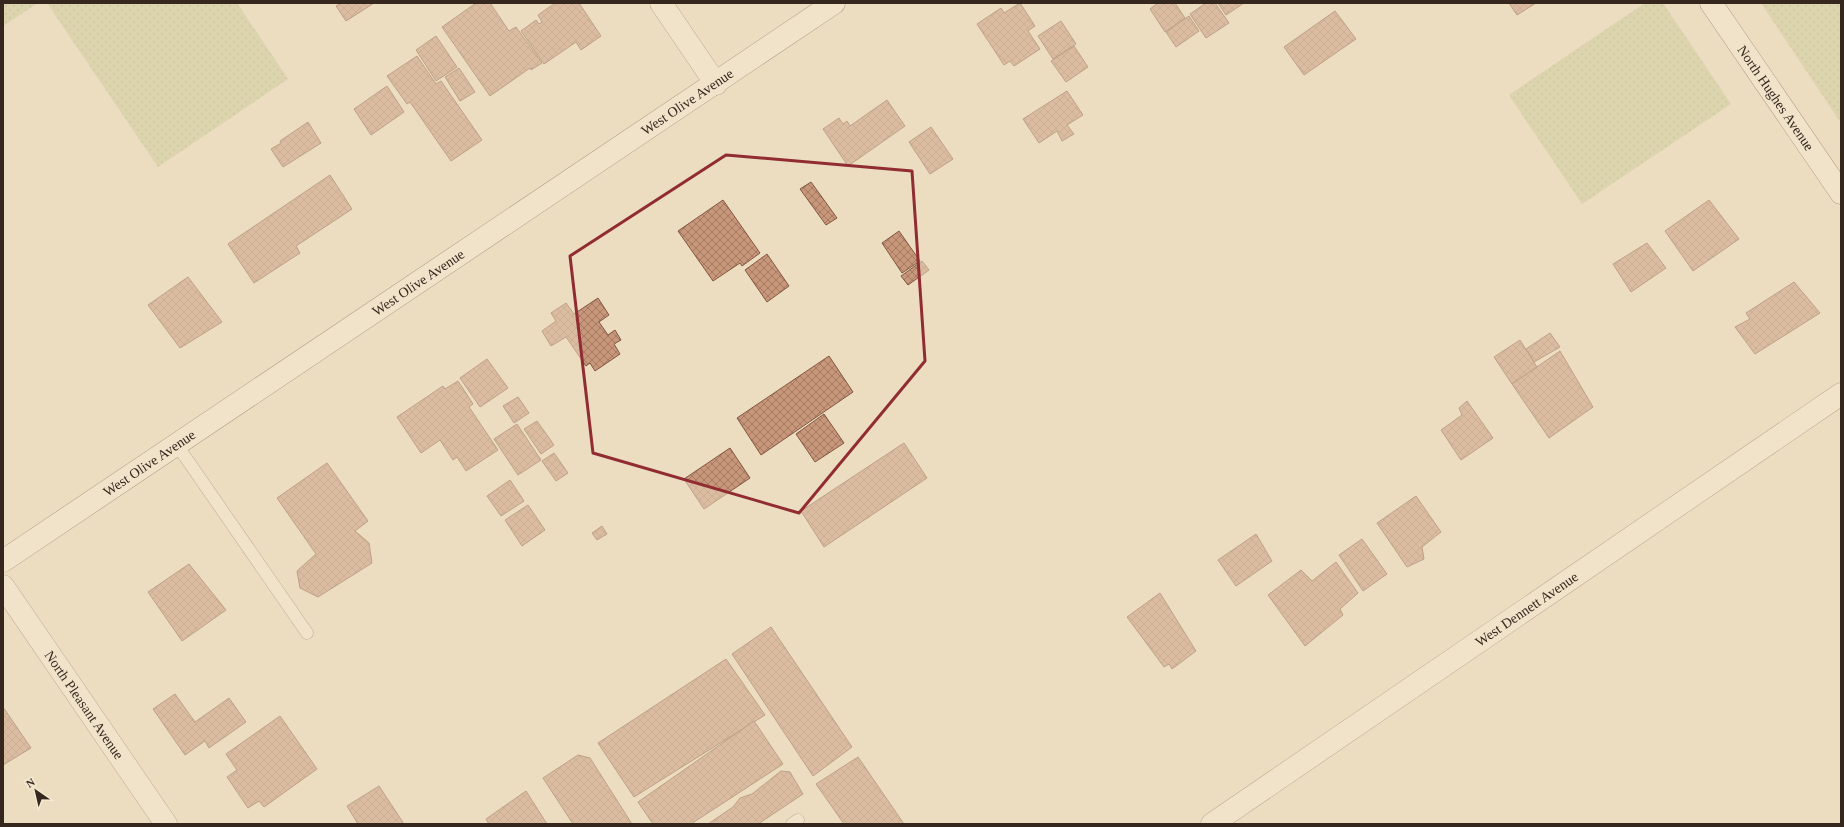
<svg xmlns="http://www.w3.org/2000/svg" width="1844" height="827" font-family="'Times New Roman',serif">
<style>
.grass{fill:url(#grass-dots)}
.building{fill:url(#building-cross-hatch);stroke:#825741}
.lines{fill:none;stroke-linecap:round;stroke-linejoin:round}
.lane-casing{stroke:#846e5a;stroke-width:13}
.street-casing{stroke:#846e5a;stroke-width:23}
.secondary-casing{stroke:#664f3d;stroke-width:23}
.lane{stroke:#f7ebd4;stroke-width:12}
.street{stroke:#f7ebd4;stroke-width:22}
.secondary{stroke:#f7ebd4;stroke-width:22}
.marked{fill:none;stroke:#912c32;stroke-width:3;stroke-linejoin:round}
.labels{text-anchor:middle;stroke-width:3.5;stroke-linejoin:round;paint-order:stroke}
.street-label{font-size:14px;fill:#35271d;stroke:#f3e8d0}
</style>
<defs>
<pattern id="grass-dots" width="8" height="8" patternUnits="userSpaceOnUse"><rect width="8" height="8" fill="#c6c996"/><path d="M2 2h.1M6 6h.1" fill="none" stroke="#abad81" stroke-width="1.8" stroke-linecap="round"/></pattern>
<pattern id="building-cross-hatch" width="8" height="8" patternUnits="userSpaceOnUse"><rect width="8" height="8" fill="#c89679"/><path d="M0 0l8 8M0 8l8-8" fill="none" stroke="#a37a63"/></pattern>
</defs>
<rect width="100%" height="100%" fill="#ecddc1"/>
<g class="grass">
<path d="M3,3H38L3,26Z"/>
<path d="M47,3H237L288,79L158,167Z"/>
<path d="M1645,3H1663L1731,104L1582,204L1509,95Z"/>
<path d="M1761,3H1841V123Z"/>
</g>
<g class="building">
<path d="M342,3H374L346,21L336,6Z"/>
<path d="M476,3H490L509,31L516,27L542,63L531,70L530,68L490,96L442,27Z"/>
<path d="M555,3H579L601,36L581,50L576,42L544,64L521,31L536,20L539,24L542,22L538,15Z"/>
<path d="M1020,3L1035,26L1028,31L1040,49L1014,66L1010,61L1004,65L977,24L1001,8L1004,13Z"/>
<path d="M1158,3H1175L1185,18L1165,32L1150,9Z"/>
<path d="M1206,3H1215L1229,23L1206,38L1190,14Z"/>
<path d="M1218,3H1244L1226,15Z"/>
<path d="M1509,3H1536L1517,15Z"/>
<path d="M1335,11L1356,39L1304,75L1284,47Z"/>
<path d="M1189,16L1199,31L1176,47L1166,32Z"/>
<path d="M1061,21L1076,44L1053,59L1038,36Z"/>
<path d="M436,36L457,67L436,81L416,50Z"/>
<path d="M1074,46L1088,67L1066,82L1051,61Z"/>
<path d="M417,56L436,84L441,81L482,140L451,161L410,102L407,104L387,76Z"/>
<path d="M459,68L475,92L460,101L445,77Z"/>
<path d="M387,86L404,112L371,135L354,109Z"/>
<path d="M1067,91L1083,115L1067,125L1074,134L1062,141L1057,131L1039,143L1023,119Z"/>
<path d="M887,100L905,126L848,166L823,129L839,118L843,124L847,121L850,126Z"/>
<path d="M308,122L321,143L283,167L271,149L281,143L280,141Z"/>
<path d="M931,127L953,159L930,174L909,142Z"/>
<path d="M330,175L352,209L296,246L300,253L254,283L228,244Z"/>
<path d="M811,182L837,218L826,225L800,189Z"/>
<path d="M723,200L760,253L742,266L740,263L713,281L678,231Z"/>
<path d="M1709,200L1739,239L1693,271L1665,231Z"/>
<path d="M899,231L920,261L902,273L882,243Z"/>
<path d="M1647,243L1666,268L1631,292L1613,264Z"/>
<path d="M767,254L789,286L767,302L745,270Z"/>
<path d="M922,261L929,270L908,285L901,276Z"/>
<path d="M188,277L222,322L180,348L148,305Z"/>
<path d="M1794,282L1820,313L1755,354L1735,327L1750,319L1746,313Z"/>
<path d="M598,298L609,315L599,322L608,335L615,330L621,340L614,344L620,354L595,371L590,363L586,366L566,337L551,346L542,331L556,321L551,313L566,303L574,314Z"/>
<path d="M1550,333L1560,347L1534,362L1526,349Z"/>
<path d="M1520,340L1537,367L1512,384L1494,357Z"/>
<path d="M1560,351L1593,407L1549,438L1512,384Z"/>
<path d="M829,356L853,392L761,455L737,418Z"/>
<path d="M487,359L508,388L480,407L460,378Z"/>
<path d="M458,381L473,404L469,407L498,450L466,471L457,457L453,460L440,440L421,453L397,417L443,386L445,389Z"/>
<path d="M518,397L529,413L514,423L503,406Z"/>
<path d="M1467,401L1493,438L1461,460L1441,430L1462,415L1459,408Z"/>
<path d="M824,414L844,443L815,462L796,434Z"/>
<path d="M537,421L554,445L541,454L524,429Z"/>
<path d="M517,424L541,460L518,475L494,439Z"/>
<path d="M904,443L927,478L824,547L801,511Z"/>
<path d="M730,448L750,478L704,509L684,479Z"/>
<path d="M554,453L568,473L556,481L542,461Z"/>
<path d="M327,463L368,521L355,531L369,543L372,563L318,597L300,588L297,571L316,554L277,498Z"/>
<path d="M510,480L524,501L501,516L487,496Z"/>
<path d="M1416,496L1441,532L1422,547L1424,559L1407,567L1377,523Z"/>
<path d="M528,505L545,530L522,546L505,520Z"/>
<path d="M602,526L607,534L597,540L592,533Z"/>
<path d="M1256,534L1272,561L1236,586L1218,560Z"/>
<path d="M1362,539L1387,574L1363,591L1339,555Z"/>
<path d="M1336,562L1358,593L1340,609L1343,615L1305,646L1268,595L1301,570L1312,581Z"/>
<path d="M189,564L226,610L182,641L148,592Z"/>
<path d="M1160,593L1196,651L1172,669L1169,664L1164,667L1127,617Z"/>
<path d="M771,627L852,747L813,776L732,654Z"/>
<path d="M726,659L765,715L634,797L598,743Z"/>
<path d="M175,694L195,722L229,698L246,722L209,748L205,741L185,755L153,709Z"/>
<path d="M3,707L31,748L3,765Z"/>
<path d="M280,716L317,769L264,807L259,801L248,808L227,777L237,770L226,754Z"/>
<path d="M754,721L783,764L691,824H653L638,802Z"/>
<path d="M578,755L590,758L632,824H573L543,778Z"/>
<path d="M858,757L904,824H844L816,784Z"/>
<path d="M781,771L790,772L803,794L758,824H708L733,807L740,798L752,794Z"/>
<path d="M379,786L404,824H358L347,806Z"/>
<path d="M526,791L547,824H489L486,819Z"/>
</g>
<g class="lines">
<g class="lane-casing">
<g id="lane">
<path d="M177,445L307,633"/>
<path d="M792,824L798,820"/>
</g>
</g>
<g class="street-casing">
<g id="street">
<path d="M661,3L716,84"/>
<path id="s1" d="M3,586L166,824"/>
<path id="s2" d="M1212,824L1841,394"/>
</g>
</g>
<g class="secondary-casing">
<g id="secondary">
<path id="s3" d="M1711,3L1841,193"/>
<path id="s4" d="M3,561L834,3"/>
</g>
</g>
<use href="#lane" class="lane"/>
<use href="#street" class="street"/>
<use href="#secondary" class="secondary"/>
</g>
<path d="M0 0H1844V827H0ZM726,155L912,171L925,361L799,513L593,453L570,256Z" fill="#ecddc1" fill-opacity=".55" fill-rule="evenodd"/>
<path class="marked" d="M726,155L912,171L925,361L799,513L593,453L570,256Z"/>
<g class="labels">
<g class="street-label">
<text dy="5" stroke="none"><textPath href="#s3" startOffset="115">North Hughes Avenue</textPath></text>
<text dy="5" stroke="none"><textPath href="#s4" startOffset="824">West Olive Avenue</textPath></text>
<text dy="5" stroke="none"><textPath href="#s4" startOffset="500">West Olive Avenue</textPath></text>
<text dy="5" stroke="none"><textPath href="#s4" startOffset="176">West Olive Avenue</textPath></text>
<text dy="5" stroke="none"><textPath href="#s2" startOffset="381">West Dennett Avenue</textPath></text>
<text dy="5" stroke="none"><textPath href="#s1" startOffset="144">North Pleasant Avenue</textPath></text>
</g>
</g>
<rect width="1844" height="827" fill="none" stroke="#35271d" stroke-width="8"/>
<g transform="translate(36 791) rotate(326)" stroke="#f3e8d0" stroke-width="3" paint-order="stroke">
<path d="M0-3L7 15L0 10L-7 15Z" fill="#35271d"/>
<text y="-6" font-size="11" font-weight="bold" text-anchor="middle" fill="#35271d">N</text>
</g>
</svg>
